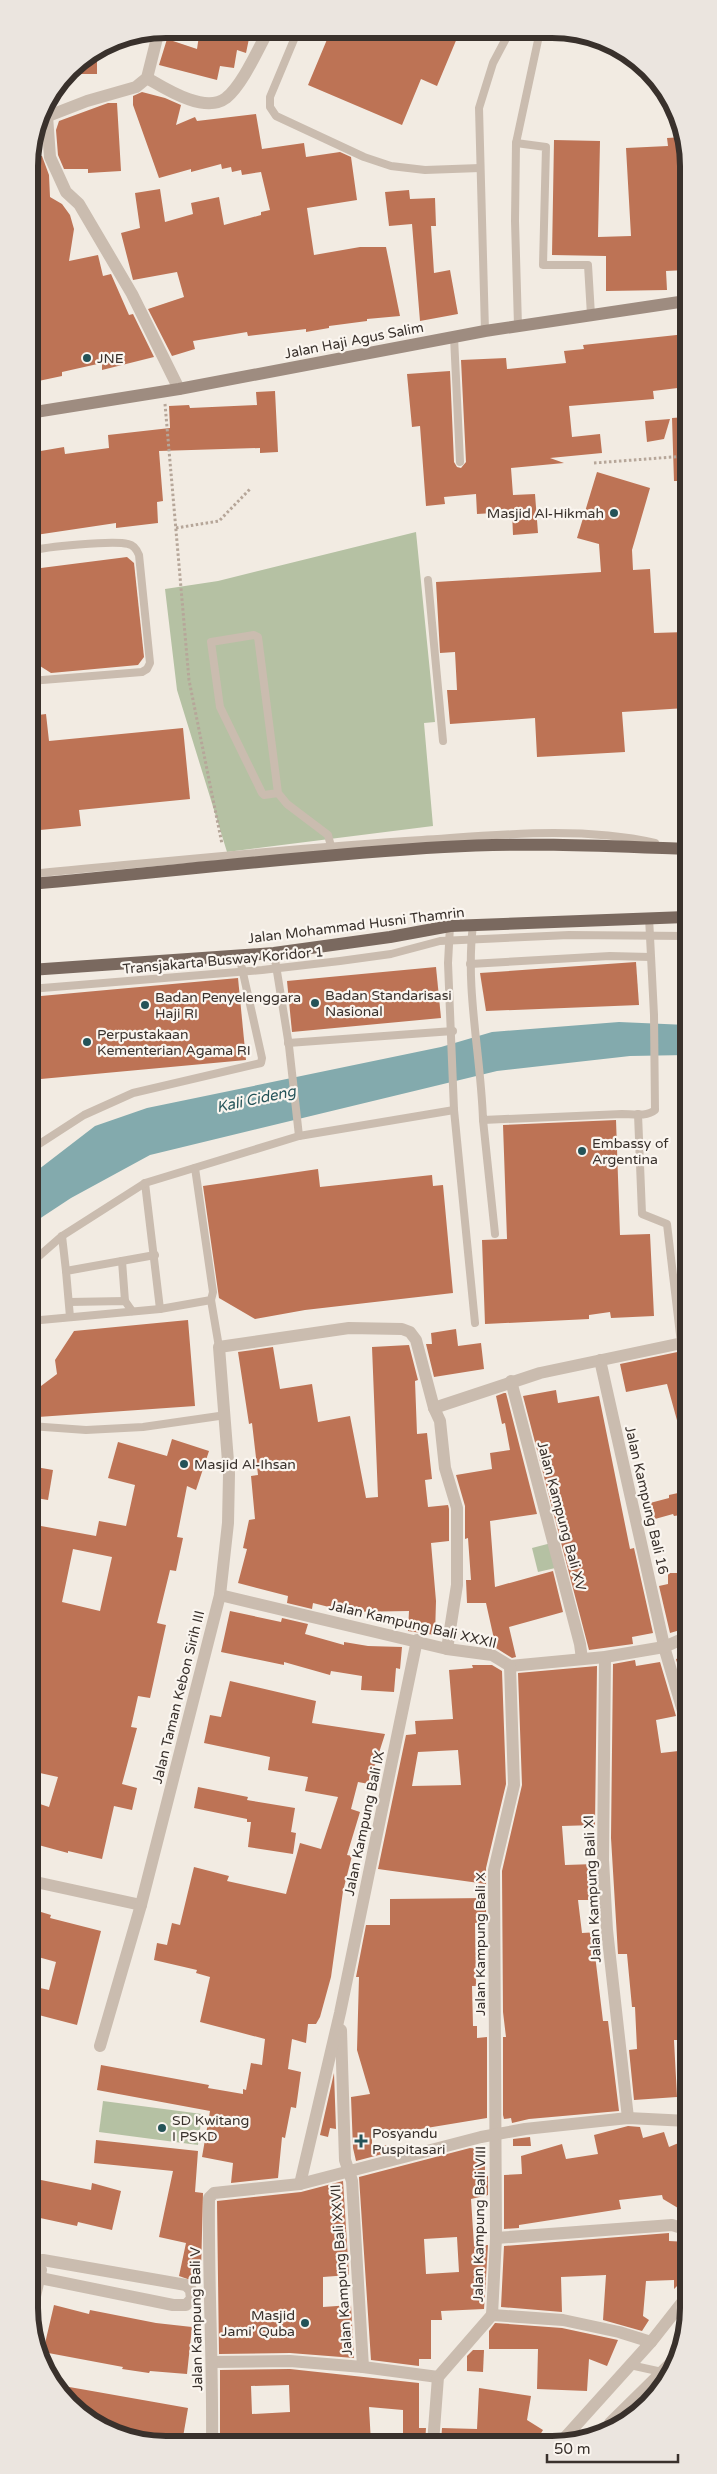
<svg xmlns="http://www.w3.org/2000/svg" width="717" height="2474" font-family="'Varela Round',sans-serif">
<style>
.green{fill:#b5c1a3}
.water{fill:#83aaad}
.building{fill:#bd7355;fill-rule:evenodd}
.lines{fill:none;stroke-linecap:round;stroke-linejoin:round}
.path{stroke:#b6a699;stroke-width:3;stroke-dasharray:2.5 2.5;stroke-linecap:butt}
.lane{stroke:#cabcaf;stroke-width:8}
.street{stroke:#cabcaf;stroke-width:12}
.secondary{stroke:#9e8c80;stroke-width:12}
.primary{stroke:#7a695f;stroke-width:12}
.poi-dot{fill:#245358;stroke:#faf5ef;stroke-width:2}
.labels{text-anchor:middle;stroke-width:4.5;stroke-linejoin:round;paint-order:stroke}
.street-label{font-size:14px;fill:#39312c;stroke:#faf5ef}
.poi-label{font-size:14px;fill:#39312c;stroke:#faf5ef;text-anchor:start}
.water-label{font-size:15px;font-style:italic;fill:#245358;stroke:#faf5ef}
.rim{fill:none;stroke:#39312c;stroke-width:6}
</style>
<rect width="100%" height="100%" fill="#f2ebe2"/>
<g class="green">
<path d="M416,532L435,722L424,723L433,826L227,852L177,690L165,589L218,581Z"/>
<path d="M559,1541L564,1566L538,1572L532,1548Z"/>
<path d="M103,2101L202,2114L198,2145L99,2132Z"/>
</g>
<path class="water" d="M619,1022L687,1025V1055L630,1056L497,1071L150,1155L71,1198L30,1225V1176L95,1126L147,1108L441,1047L492,1032Z"/>
<g class="building">
<path d="M200,29H251L246,53L237,50L234,68L220,66L217,80L159,65L167,39L197,49Z"/>
<path d="M331,30L437,31H460L437,86L421,79L402,125L308,85Z"/>
<path d="M97,50V74H66L69,69Z"/>
<path d="M142,92L165,98L181,105L176,125L195,117L197,121L256,114L262,149L304,143L306,157L340,152L351,157L357,200L307,208L314,255L360,247H386L400,316L367,319V321L329,326V328L306,332V329L248,336L247,332L193,341L195,349L172,356L148,309L184,297L177,272L133,280L121,233L140,228L135,193L160,189L165,222L193,214L191,203L219,197L224,225L261,215V212L270,210L261,172L242,175L241,170L232,172L231,167L222,169L221,164L191,172V169L159,178L133,105V96Z"/>
<path d="M108,103H117L121,171L88,173V169H64L58,155L56,130L59,121Z"/>
<path d="M684,137L686,270L666,271L667,290L606,291V256L552,255L554,140L600,141L598,237L631,236L626,148L668,146L667,138Z"/>
<path d="M29,156H42L49,175L50,197L62,204L70,215L74,229L69,261L98,255L103,276L111,274L129,315L133,314L154,357L102,370V363L62,372V376L29,383Z"/>
<path d="M409,190L410,199L435,198L436,226H431L434,273L450,270L458,314L420,321L412,224L389,226L385,192Z"/>
<path d="M686,334V387L653,391L654,399L569,406L572,437L600,434L602,453L550,458L564,463L511,468L513,495L535,494L538,533L513,535L512,512L477,514L476,494L444,497L445,504L426,506L420,426L412,427L407,374L450,371L454,462L457,467L461,468L466,462L461,360L506,358L507,369L566,363L564,351L584,349L583,345Z"/>
<path d="M275,391L278,452L260,453V448L159,451L163,501L157,502L158,523L116,528V523L29,536V453L64,447L65,454L109,448L108,435L170,428L169,406L189,405L190,408L257,405L256,392Z"/>
<path d="M686,417V481H674L672,418Z"/>
<path d="M670,419L664,439L647,442L645,421Z"/>
<path d="M597,472L650,488L632,550L633,570L650,569L654,633L686,632V708L622,712L625,752L537,757L535,718L450,724L447,690H457L455,652L440,653L436,582L601,572L599,544L577,538Z"/>
<path d="M127,557L134,563L144,657L138,665L51,673L40,666L31,578L41,568Z"/>
<path d="M46,714L49,741L183,728L190,799L79,810L81,826L30,831V716Z"/>
<path d="M636,962L639,1005L486,1011L480,973Z"/>
<path d="M436,967L441,1018L292,1032L287,981Z"/>
<path d="M238,978L246,1060L30,1080V997Z"/>
<path d="M616,1120L620,1235L650,1234L654,1316L611,1318L610,1312L589,1315V1319L485,1324L482,1240L507,1239L503,1125Z"/>
<path d="M318,1169L320,1187L432,1175L433,1186L443,1185L453,1293L305,1310L255,1319L219,1298L203,1186Z"/>
<path d="M188,1320L195,1406L38,1417L37,1389L57,1374L55,1360L74,1331Z"/>
<path d="M456,1329L458,1346L481,1343L484,1369L434,1377L426,1344H432L431,1333Z"/>
<path d="M409,1345L418,1380L415,1381L417,1434L427,1433L432,1479L425,1480L428,1507L448,1505L449,1509V1541L431,1543L436,1601L435,1635L408,1631L409,1611L349,1612L313,1603L312,1609L287,1603L288,1596L238,1583L247,1549L243,1548L249,1520L255,1519L251,1476L258,1475L252,1423L249,1424L238,1352L273,1347L280,1389L312,1384L318,1422L350,1416L366,1498L378,1497L372,1347Z"/>
<path d="M687,1350V1371L683,1372L687,1386V1441L683,1442L667,1384L626,1392L620,1364Z"/>
<path d="M556,1390L558,1403L599,1396L630,1549L634,1548L653,1633L632,1637L633,1644L589,1650L523,1396Z"/>
<path d="M504,1393H506L537,1514L490,1521L495,1587L553,1571L563,1612L509,1627L516,1657L512,1658L496,1648L486,1603H467L466,1580H471L468,1538L465,1539V1506L456,1475L492,1469L490,1453L510,1450L505,1423L502,1424L496,1396Z"/>
<path d="M172,1439L209,1451L196,1490L187,1486L177,1537L183,1538L176,1571L170,1570L157,1623L166,1625L150,1698L138,1696L131,1727L137,1728L122,1784L137,1788L132,1810L114,1806L102,1859L68,1851V1853L31,1843V1801L49,1807L58,1777L31,1771V1718L34,1702L31,1701V1694L37,1668L31,1666L30,1524L96,1536L99,1521L126,1526L135,1485L108,1478L118,1442L167,1456ZM73,1549L112,1557L100,1611L62,1602Z"/>
<path d="M30,1466L53,1470L48,1500L30,1497Z"/>
<path d="M687,1491V1514L674,1516L673,1514L655,1519L650,1503L669,1498V1495Z"/>
<path d="M668,1573H681L682,1600L687,1599V1628L670,1633L659,1586L668,1584Z"/>
<path d="M230,1611L281,1622L282,1618L308,1624L305,1634L344,1645V1642L368,1646L402,1647L400,1669L396,1668L394,1692L361,1690L362,1676L331,1671L330,1675L284,1662V1665L221,1652Z"/>
<path d="M683,1657L684,1665L687,1664V1697L676,1659Z"/>
<path d="M635,1660L636,1666L660,1662L676,1716L656,1720L661,1753L687,1750L688,1937L678,1938L680,1972H688V2040H674L677,2097L634,2100L629,2050L637,2049L635,2007H632L627,1954H618L611,1838L613,1664Z"/>
<path d="M472,1665H492L502,1671L506,1784L486,1868V1884L378,1869L406,1735L416,1734L415,1721L453,1719L449,1670L473,1668ZM458,1750L461,1785L412,1786L418,1752Z"/>
<path d="M597,1666L595,1825L562,1826L565,1865L595,1864L597,1900H578L582,1933L599,1932L602,1955H595L603,2021H608L619,2111L529,2119L512,2123L511,2118L504,2119L503,2115V2037H506L503,2012L502,1871L522,1785L518,1673Z"/>
<path d="M230,1681L316,1701L312,1723L385,1734L369,1784L358,1782L351,1809L360,1812L347,1855L352,1856L343,1891L331,1977L320,2017L316,2024H308L306,2043L292,2039L288,2069L301,2072L296,2108L291,2107L285,2138L282,2137L278,2178L231,2183L233,2163L202,2157L210,2111L97,2090L101,2065L209,2085L208,2088L243,2094V2089L246,2090L251,2063L262,2065L265,2039L200,2022L210,1977L196,1973L197,1970L154,1960L157,1943L167,1945L172,1923L180,1925L194,1867L229,1876L227,1881L286,1894L300,1843L321,1849L338,1797L305,1791L308,1777L268,1770L270,1757L204,1743L210,1715L221,1717Z"/>
<path d="M198,1787L248,1797L247,1800L295,1808L291,1832L296,1833L293,1854L248,1847L251,1822H247V1819L194,1808Z"/>
<path d="M486,1898V1922L475,1923L476,1986H472L473,2026H477V2038L487,2037V2118L372,2137V2145L413,2146L356,2161L353,2148L351,2097L370,2094L357,2050L359,1977H356L366,1925H390V1899Z"/>
<path d="M31,1909L51,1915L50,1918L101,1931L77,2025L31,2013V1986L49,1990L56,1962L31,1955Z"/>
<path d="M334,2073L336,2129L330,2128L328,2137L320,2135Z"/>
<path d="M628,2126L640,2127L643,2138L664,2132L669,2147L688,2139V2214L663,2199L662,2195L619,2200L621,2209L519,2225V2228L504,2229V2175L522,2174L521,2156L562,2144L566,2159L598,2154L594,2135Z"/>
<path d="M530,2137L531,2146H513V2139Z"/>
<path d="M96,2140L198,2151L195,2192L203,2193L201,2272H197L196,2282L179,2276L186,2243L159,2237L173,2171L94,2163Z"/>
<path d="M470,2148L485,2149V2176H488V2195L471,2199L474,2246L488,2245L484,2309L441,2311L442,2320H431V2359H419V2366L371,2360L359,2177ZM457,2237L459,2272L426,2274L424,2239Z"/>
<path d="M31,2178L91,2190L92,2183L121,2191L112,2230L78,2222L77,2226L31,2216Z"/>
<path d="M343,2181L349,2275L323,2277V2307L351,2305L354,2358L290,2353L219,2354L217,2201L301,2192Z"/>
<path d="M669,2233V2241L688,2242V2275L674,2289V2280L646,2281L643,2316L649,2320L642,2331L603,2320L606,2275L561,2277L562,2312L501,2307L504,2246Z"/>
<path d="M54,2305L89,2314L90,2310L156,2323L192,2327L187,2374L150,2371L149,2373L122,2369L123,2367L43,2352Z"/>
<path d="M495,2323L562,2328L618,2340L607,2366L589,2359L587,2391L537,2389L538,2349H489V2331Z"/>
<path d="M473,2350H484L483,2372L467,2371V2356Z"/>
<path d="M290,2369L419,2383V2428H426L425,2443H403V2410L369,2407L371,2443H220V2370ZM289,2385L290,2412L252,2414L251,2386Z"/>
<path d="M58,2385L188,2408L182,2443H139L69,2405Z"/>
<path d="M479,2388L531,2396L527,2420L543,2430L535,2443H441L442,2428L477,2429Z"/>
</g>
<g class="lines">
<g class="path">
<path d="M165,404L189,680L222,844"/>
<path d="M594,463L686,456"/>
<path d="M176,528L219,521L250,489"/>
</g>
<g class="lane">
<path d="M298,30L270,97V107L276,116L364,157L391,166L425,170L480,168"/>
<path d="M516,143L546,147L543,265H588L591,315"/>
<path d="M518,326L515,221L516,143L540,31"/>
<path d="M485,331L479,108L493,63L510,31"/>
<path d="M454,337L460,462"/>
<path d="M29,551C45,547 113,540 128,544C134,545 137,550 139,555L150,663L147,669L142,672L30,681"/>
<path d="M428,580L443,741"/>
<path d="M30,643L33,681"/>
<path d="M278,793L264,795L262,793L220,707L211,642L254,635L258,637L278,793L287,804L328,835L332,850"/>
<path d="M30,874C160,862 291,848 422,840C498,835 580,826 655,843"/>
<path d="M473,925C465,990 481,1055 483,1120C529,1118 575,1116 622,1114C632,1114 647,1117 655,1110L654,1015L649,917"/>
<path d="M450,926L448,963L454,1110L475,1323"/>
<path d="M274,953L289,1046L299,1136"/>
<path d="M470,964L610,956L650,957"/>
<path d="M30,989L262,970L340,961L391,954L440,941L569,935L687,936"/>
<path d="M288,1043L453,1031"/>
<path d="M638,1114L642,1214L667,1224L681,1343"/>
<path d="M483,1120L495,1234"/>
<path d="M686,1138L687,1150"/>
<path d="M30,1150L84,1115L133,1093L261,1063L262,1058L239,955"/>
<path d="M145,1183L160,1309"/>
<path d="M62,1236L66,1271"/>
<path d="M122,1261L125,1301"/>
<path d="M30,1264L62,1236L145,1183L299,1136L454,1110"/>
<path d="M211,1300L219,1347"/>
<path d="M69,1302L125,1301L132,1311"/>
<path d="M70,1317L66,1271L155,1255"/>
<path d="M30,1321L160,1309L211,1300L213,1292L195,1168"/>
<path d="M30,1426L86,1430L143,1427L226,1415"/>
<path d="M630,2365L662,2372"/>
</g>
<g class="street">
<path d="M147,78C166,89 205,114 226,98C243,84 258,49 269,29"/>
<path d="M47,116L50,157L66,192L79,204L132,294L179,389"/>
<path d="M38,120L87,101L136,87L147,78L159,30"/>
<path d="M600,1360L665,1650L683,1711L687,1716"/>
<path d="M511,1381L580,1644L582,1659"/>
<path d="M434,1408L540,1373L687,1342"/>
<path d="M220,1595L447,1649L492,1655L510,1666L605,1657L664,1647L687,1637"/>
<path d="M605,1657L603,1860L607,1930L628,2118"/>
<path d="M31,1881L141,1905"/>
<path d="M341,2030L345,2160L352,2181L363,2367"/>
<path d="M100,2046L141,1905L220,1595L228,1523L229,1474L219,1347L349,1328L402,1329L410,1332L416,1340L434,1408L440,1421L445,1468L457,1508V1585L447,1649"/>
<path d="M300,2184L340,2013L417,1640"/>
<path d="M496,2238L672,2225L688,2230"/>
<path d="M31,2261L43,2260L186,2285L191,2290L192,2299L186,2305H173L40,2278L31,2272"/>
<path d="M31,2314L41,2270"/>
<path d="M492,2315L496,2238L494,1870L514,1785L510,1666"/>
<path d="M492,2315L563,2320L619,2332L651,2342"/>
<path d="M213,2362L290,2361L363,2367L438,2377"/>
<path d="M610,2423L679,2355"/>
<path d="M212,2443C213,2361 208,2280 209,2198L214,2193L300,2184L481,2137L525,2129L628,2118L688,2121"/>
<path d="M433,2443L438,2377L492,2315"/>
<path d="M560,2443L651,2342L688,2295"/>
</g>
<path class="secondary" d="M29,413L179,389L485,331L686,301"/>
<g class="primary">
<path d="M30,884C168,872 306,855 444,847C525,842 606,846 686,849"/>
<path d="M30,970L274,953L390,937L450,926L686,917"/>
</g>
</g>
<g class="poi-dot">
<circle cx="87" cy="358" r="5"/>
<circle cx="614" cy="513" r="5"/>
<circle cx="315" cy="1003" r="5"/>
<circle cx="145" cy="1005" r="5"/>
<circle cx="87" cy="1042" r="5"/>
<circle cx="582" cy="1151" r="5"/>
<circle cx="184" cy="1464" r="5"/>
<circle cx="162" cy="2128" r="5"/>
<path d="M358.5 2133.5h5v5h5v5h-5v5h-5v-5h-5v-5h5z"/>
<circle cx="305" cy="2323" r="5"/>
</g>
<g class="labels">
<g class="street-label">
<text transform="translate(354 340) rotate(-11)" y="5">Jalan Haji Agus Salim</text>
<text transform="translate(356 925) rotate(-7)" y="5">Jalan Mohammad Husni Thamrin</text>
<text transform="translate(223 960) rotate(-5)" y="5">Transjakarta Busway Koridor 1</text>
<text transform="translate(647 1500) rotate(77)" y="5">Jalan Kampung Bali 16</text>
<text transform="translate(562 1516) rotate(75)" y="5">Jalan Kampung Bali XV</text>
<text transform="translate(413 1624) rotate(13)" y="5">Jalan Kampung Bali XXXII</text>
<text transform="translate(178 1697) rotate(-76)" y="5">Jalan Taman Kebon Sirih III</text>
<text transform="translate(364 1823) rotate(-78)" y="5">Jalan Kampung Bali IX</text>
<text transform="translate(592 1889) rotate(-93)" y="5">Jalan Kampung Bali XI</text>
<text transform="translate(480 1944) rotate(-90)" y="5">Jalan Kampung Bali X</text>
<text transform="translate(479 2224) rotate(-89)" y="5">Jalan Kampung Bali VIII</text>
<text transform="translate(341 2270) rotate(-94)" y="5">Jalan Kampung Bali XXVII</text>
<text transform="translate(196 2319) rotate(-91)" y="5">Jalan Kampung Bali V</text>
</g>
<g class="poi-label">
<text x="97" y="363">JNE</text>
<text x="604" y="518" text-anchor="end">Masjid Al-Hikmah</text>
<text x="325" y="1000">Badan Standarisasi<tspan x="325" dy="16">Nasional</tspan></text>
<text x="155" y="1002">Badan Penyelenggara<tspan x="155" dy="16">Haji RI</tspan></text>
<text x="97" y="1039">Perpustakaan<tspan x="97" dy="16">Kementerian Agama RI</tspan></text>
<text x="592" y="1148">Embassy of<tspan x="592" dy="16">Argentina</tspan></text>
<text x="194" y="1469">Masjid Al-Ihsan</text>
<text x="172" y="2125">SD Kwitang<tspan x="172" dy="16">I PSKD</tspan></text>
<text x="372" y="2138">Posyandu<tspan x="372" dy="16">Puspitasari</tspan></text>
<text x="295" y="2320" text-anchor="end">Masjid<tspan x="295" dy="16">Jami' Quba</tspan></text>
</g>
<g class="water-label">
<text transform="translate(256 1099) rotate(-12)" y="5">Kali Cideng</text>
</g>
</g>
<path d="M0 0H717V2474H0ZM166 38H552A128 128 0 0 1 680 166V2308A128 128 0 0 1 552 2436H166A128 128 0 0 1 38 2308V166A128 128 0 0 1 166 38Z" fill="#ebe5df" fill-rule="evenodd"/>
<path class="rim" d="M166 38H552A128 128 0 0 1 680 166V2308A128 128 0 0 1 552 2436H166A128 128 0 0 1 38 2308V166A128 128 0 0 1 166 38Z"/>
<path d="M547 2454v8h131v-8" fill="none" stroke="#39312c" stroke-width="2.5"/>
<text x="554" y="2454" font-size="15" fill="#39312c" stroke="#faf5ef" stroke-width="4" paint-order="stroke">50 m</text>
</svg>
